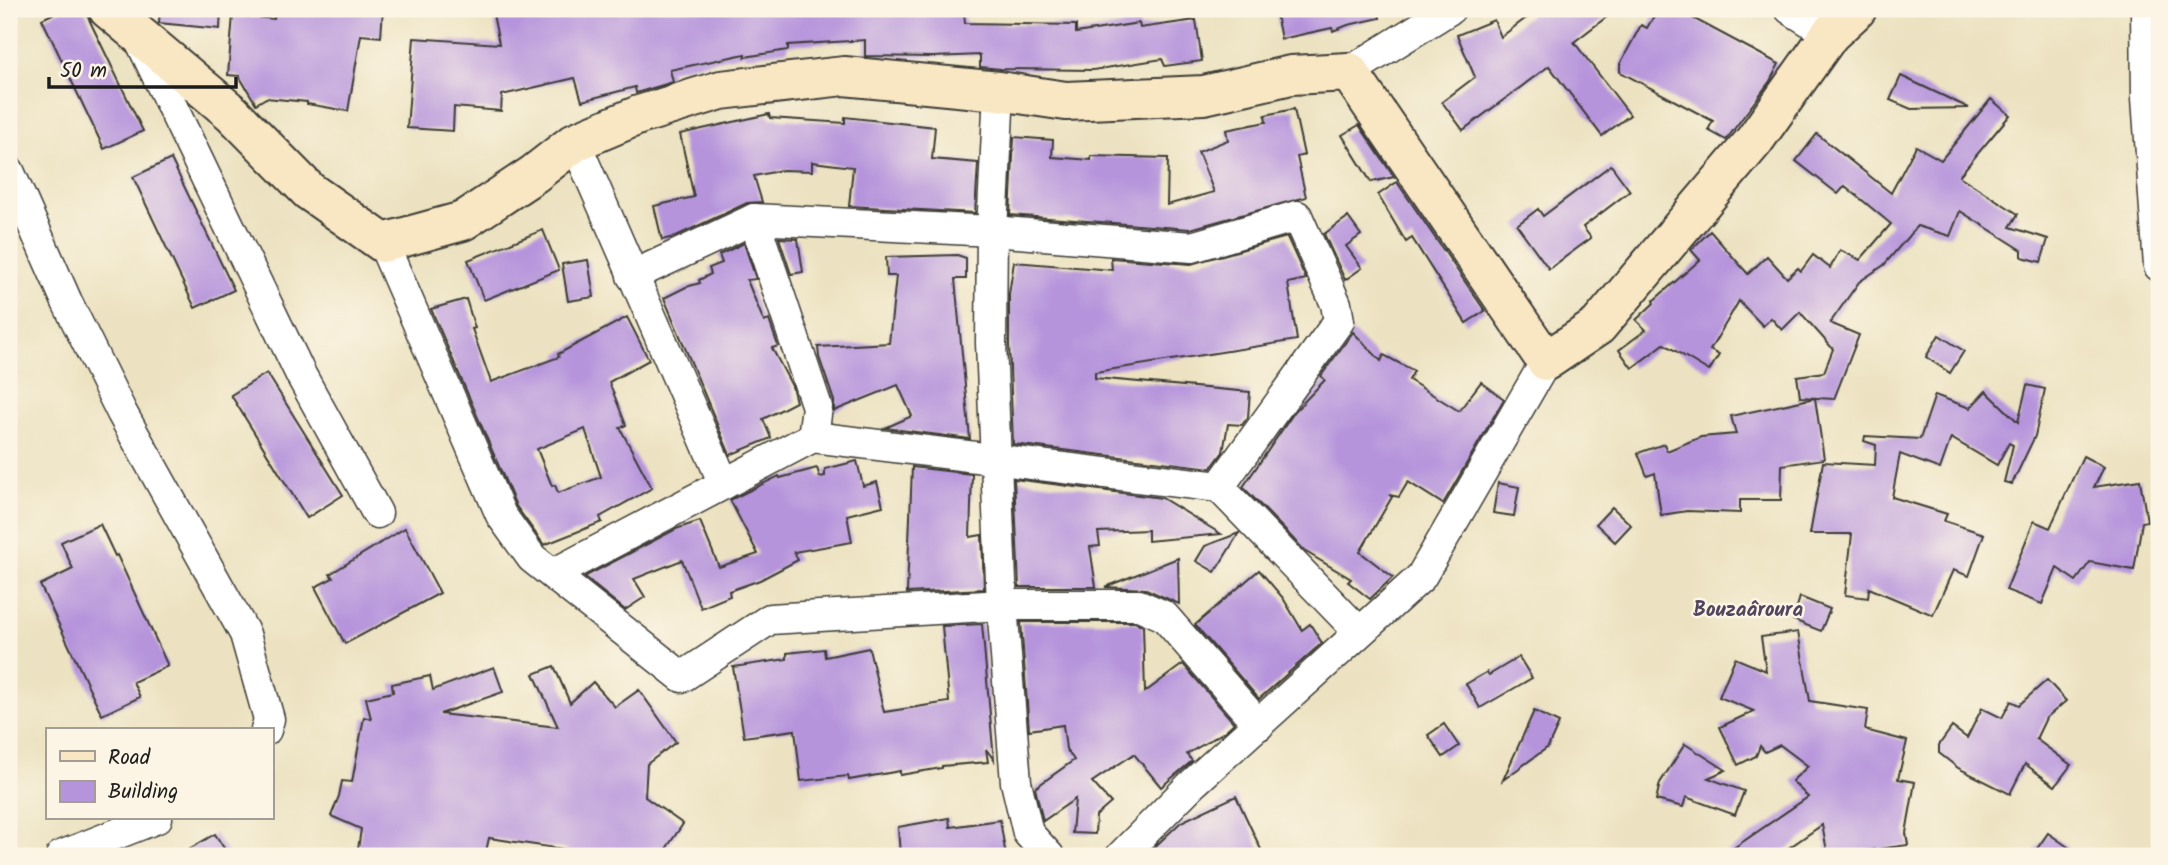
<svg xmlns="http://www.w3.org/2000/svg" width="2168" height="865" font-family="Kalam,sans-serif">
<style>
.building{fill:#b694dc;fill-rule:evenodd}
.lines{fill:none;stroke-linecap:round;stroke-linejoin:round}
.street-casing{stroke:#3b3a35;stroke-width:33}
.secondary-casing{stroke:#3b3a35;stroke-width:42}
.street{stroke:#fff;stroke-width:30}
.secondary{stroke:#f9e7c3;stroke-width:38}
.labels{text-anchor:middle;stroke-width:5;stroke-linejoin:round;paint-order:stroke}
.neighbourhood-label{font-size:21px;font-weight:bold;fill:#52465f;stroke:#fcf5e5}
</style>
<rect width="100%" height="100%" fill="#fcf5e5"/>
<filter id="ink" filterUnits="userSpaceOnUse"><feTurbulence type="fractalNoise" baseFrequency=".0143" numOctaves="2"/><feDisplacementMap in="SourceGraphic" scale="14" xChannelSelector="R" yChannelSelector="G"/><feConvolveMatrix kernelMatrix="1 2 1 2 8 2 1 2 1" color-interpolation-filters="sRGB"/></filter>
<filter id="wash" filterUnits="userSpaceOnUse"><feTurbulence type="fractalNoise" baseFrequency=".00686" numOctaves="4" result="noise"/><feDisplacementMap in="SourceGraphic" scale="28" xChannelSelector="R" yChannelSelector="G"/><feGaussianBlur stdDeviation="1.57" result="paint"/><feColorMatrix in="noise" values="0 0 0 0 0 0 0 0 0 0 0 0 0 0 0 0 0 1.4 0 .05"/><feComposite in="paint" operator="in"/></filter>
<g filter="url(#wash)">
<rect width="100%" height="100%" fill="#ece2c1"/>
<g id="blocks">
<g class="building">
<path d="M63,9H84L143,131L104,149L42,19Z"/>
<path d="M160,9H221L220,29L159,23Z"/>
<path d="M275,9H383L381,37L361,35L348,111L307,104V102L266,98L256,104L239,76L228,75L233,15L274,19Z"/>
<path d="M492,9H917V15L964,13L965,23L1076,25V33L1139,23L1140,28L1196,20L1202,61L1165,66L1162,59L1093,70L1001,69L980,67V55L933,57L865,56V40L788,45V50L745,57V54L670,70L673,82L636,93L635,87L582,101L575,78L502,95L501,111L454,107L453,131L407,128L414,38L499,44Z"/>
<path d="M1275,9H1385L1379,11L1380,18L1348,25L1333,31L1332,28L1281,39Z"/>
<path d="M1538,9H1617L1574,42L1630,115L1602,136L1549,66L1463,130L1442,102L1475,77L1457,35L1494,20L1501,37Z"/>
<path d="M1658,9H1676L1779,64L1770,81L1726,140L1708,130L1713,121L1620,72V64L1641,25L1647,28Z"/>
<path d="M1901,76L1969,108L1911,109L1890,100Z"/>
<path d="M1991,99L2010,115L1959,176L2018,214L2010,227L2048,239L2041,262L2022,257V250L1960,211L1950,236L1917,226L1884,265L1859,282L1830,323L1859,335L1834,399L1800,397L1797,376L1824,372L1833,349L1800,312L1782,330L1771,318L1763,326L1739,301L1710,350L1719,355L1709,371L1664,344L1632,368L1619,350L1646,330L1636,320L1654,303L1653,301L1700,260L1691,250L1710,231L1748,274L1767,256L1787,278L1798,268L1801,271L1813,255L1830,268L1840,250L1860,260L1891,224L1845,186L1838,194L1796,161L1817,134L1891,193L1916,146L1941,160Z"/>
<path d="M1294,109L1304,155L1297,157L1306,197L1190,229L1010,215L1014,137L1053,140L1052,157L1091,160V156L1168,158L1167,205L1214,192L1198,152L1228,140L1226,130L1266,122L1265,115Z"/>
<path d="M769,114L770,118L845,123V117L935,127L932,159L978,163L975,213L849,206L853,167L812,162V171L783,170L754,176L762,202L747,203L674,237L662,240L654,206L694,197L680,134Z"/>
<path d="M1359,125L1394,177L1371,182L1342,135Z"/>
<path d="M171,159L234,290L195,308L133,177Z"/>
<path d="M1611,165L1630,191L1583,227L1591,238L1549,269L1517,225L1538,209L1543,216Z"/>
<path d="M1397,182L1485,311L1466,323L1412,238L1406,242L1378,195Z"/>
<path d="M1348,217L1361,235L1346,246L1362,268L1345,280L1324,234Z"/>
<path d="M543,230L559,270L484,300L468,260Z"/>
<path d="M1287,237L1306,279L1288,283L1297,340L1095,372V378L1250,392L1248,417L1242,425L1228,424L1223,452L1211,468L1013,444L1009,343V294L1014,262L1112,270L1111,258L1191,264Z"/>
<path d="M779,238L798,239L803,272L791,274Z"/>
<path d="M744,243L756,279L747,280L764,322L769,320L778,346L772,348L792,386L796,402L763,419L771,438L730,455L664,298L686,287L700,283L699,280L711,274L709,268L722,263L719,255Z"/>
<path d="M957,255L966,258V279H955L970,439L885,428L912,416L898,385L834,411V401L819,357L818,347L889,343L896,276H887L886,257Z"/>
<path d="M588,260L594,297L568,301L562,264Z"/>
<path d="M466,299L475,328L472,329L491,382L559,357L558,354L627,317L649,360L609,382L626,425L620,428L652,488L600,517L602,522L544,545L516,506L431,309ZM585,429L601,477L558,493L555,485L552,486L537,449Z"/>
<path d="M1353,332L1381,361L1384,355L1414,371L1409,380L1459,411L1481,382L1504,399L1443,504L1408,482L1399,497L1389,495L1392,497L1360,552L1393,577L1370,599L1348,582L1351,579L1306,552L1243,487L1295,411L1325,380L1321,376Z"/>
<path d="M1939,335L1964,351L1950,373L1926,357Z"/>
<path d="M267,373L343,495L307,518L231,395Z"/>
<path d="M2027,385L2045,389L2035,436L2012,484L2004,482L2013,445L2009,443L1997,465L1951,438L1940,469L1900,454L1892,497L1947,514L1944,521L1984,534L1969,576L1953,570L1933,615L1869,588L1868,598L1845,595L1852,534H1810L1823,462L1875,465L1876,445L1864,441L1865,436L1920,439L1935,395L1970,408L1986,391L2018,422Z"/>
<path d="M1815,398L1824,459L1782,465L1781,500H1740V513L1687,511L1661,515L1655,473L1647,476L1638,453L1664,444L1667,451L1701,437L1736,434L1731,416Z"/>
<path d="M2083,456L2104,467L2094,487L2140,480L2147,521L2142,522L2134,570L2090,562L2076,581L2057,568L2042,604L2006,590L2034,521L2050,528Z"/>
<path d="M857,461L863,486L877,482L883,506L847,515L852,542L794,552L798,560L760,580L729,591L730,596L701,608L682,560L634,579L645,597L625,610L584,577L676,529L700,521L719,567L758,554L730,500L779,476L780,478L817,468L820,477L825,476V469Z"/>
<path d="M912,467L972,474L970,537L982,535L984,589L907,593Z"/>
<path d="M1014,479L1162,498L1221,534L1148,541V530L1098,532L1100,546L1090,547L1096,587H1019Z"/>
<path d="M1498,483L1519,487L1514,516L1493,513Z"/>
<path d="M1612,507L1631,525L1615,542L1596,524Z"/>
<path d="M100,524L115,556L117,555L168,666L133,682L140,697L102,715L40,585L73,569L61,542Z"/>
<path d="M405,528L440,593L345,644L315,587L333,578L330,574Z"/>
<path d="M1239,533L1215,572L1196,561L1205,546Z"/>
<path d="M1178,558L1179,604L1146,589L1105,587Z"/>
<path d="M1259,570L1283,598L1302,630L1310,624L1322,643L1259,699L1195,625Z"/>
<path d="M1800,597L1830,609L1821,631L1793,620Z"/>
<path d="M1021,622H1135L1143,626L1145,692L1183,664L1234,723L1224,732L1187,754L1192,761L1161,787L1134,754L1092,782L1111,803L1096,816L1095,834L1072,833L1075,799L1043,821L1035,788L1074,760L1066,749L1063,725L1029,730Z"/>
<path d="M982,624L994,760L986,749L988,762L942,766V768L900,775V771L849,780L848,776L801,781L795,730L744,737L733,667L787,659V653L824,649L825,657L869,648L884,712L949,702L942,626Z"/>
<path d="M1798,632L1810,701L1868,710L1865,730L1907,741L1898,779L1915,782L1906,833L1908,845L1828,856L1822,825L1777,856H1722L1808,797L1792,781L1808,766L1780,745L1765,752L1760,746L1756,756L1738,765L1720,727L1754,711L1719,697L1735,658L1766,671L1761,637Z"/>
<path d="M1519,657L1532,678L1480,708L1466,684L1487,672L1489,675Z"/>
<path d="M554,666L570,703L593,682L615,707L639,690L676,742L647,764L645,797L683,824L661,856H566L569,850L489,838L485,856H357L361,829L331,816L339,796L342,781L352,782L364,717L371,719L366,698L393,692L392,684L430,676L433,690L494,667L503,692L440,714L558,727L534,674Z"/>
<path d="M2047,680L2066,701L2046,718L2036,739L2071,765L2055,786L2025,764L2010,794L1958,768L1939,753V745L1952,727L1967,738L1982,708L2002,718L2011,701L2019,705Z"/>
<path d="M1534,711L1559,723L1548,747L1503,780Z"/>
<path d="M1444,724L1459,746L1443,757L1428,735Z"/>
<path d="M1685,744L1726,770L1708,778L1744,791L1735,815L1686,797L1683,807L1656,800L1660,783Z"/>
<path d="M1236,796L1264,856H1145L1181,822Z"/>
<path d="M949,818L950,827L1000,820L1006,856H900L898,827Z"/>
<path d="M2048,833L2081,856H2032Z"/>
<path d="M215,834L229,856H177Z"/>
</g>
</g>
</g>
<g filter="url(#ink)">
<use href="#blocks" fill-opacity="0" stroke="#3b3a35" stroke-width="2"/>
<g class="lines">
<g class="street-casing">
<g id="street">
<path d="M1790,9L1830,34"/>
<path d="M2146,9L2147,98L2159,266"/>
<path d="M140,40L301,375L377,513"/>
<path d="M1349,72L1450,9"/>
<path d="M999,91L992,231L991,343L1002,605L1016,782L1028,833L1049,856"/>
<path d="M575,142L724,484"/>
<path d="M9,171L67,302L122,413L245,634L269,719L266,730"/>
<path d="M754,219L817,407L813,437"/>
<path d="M383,243L501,515L532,558L682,677L770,619L1002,605H1139L1164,616L1259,725"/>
<path d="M632,276L754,219L992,231L1192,247L1297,216L1336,304L1339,321L1219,487"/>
<path d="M553,574L813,437L1219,487L1359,632"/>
<path d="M61,856L157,818"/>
<path d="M1121,856L1190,786L1421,577L1546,361"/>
</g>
</g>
<g class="secondary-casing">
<path id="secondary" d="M108,9L232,113L309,191L383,243L463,221L534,174L575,142L639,115L721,90L844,76L999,91L1066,101L1204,95L1291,75L1349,72L1546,361L1598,326L1754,141L1830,34L1857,9"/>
</g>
<use href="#street" class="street"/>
<use href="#secondary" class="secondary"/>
</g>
</g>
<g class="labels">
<g class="neighbourhood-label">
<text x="1748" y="616">Bouzaâroura</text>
</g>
</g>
<rect width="2168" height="865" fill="none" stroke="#fcf5e5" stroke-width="35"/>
<rect x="46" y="728" width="228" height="91" fill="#fcf5e5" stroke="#a29e95" stroke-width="2"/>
<rect x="60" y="751" width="35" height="10" fill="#f9e7c3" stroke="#a29e95" stroke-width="2"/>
<text x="108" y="764" font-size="21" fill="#1c1c1c">Road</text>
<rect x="60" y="781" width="35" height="21" fill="#b694dc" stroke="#a29e95" stroke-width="2"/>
<text x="108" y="798" font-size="21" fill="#1c1c1c">Building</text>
<path d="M49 77v10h187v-10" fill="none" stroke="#1c1c1c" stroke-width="3.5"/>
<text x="60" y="77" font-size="21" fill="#1c1c1c" stroke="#fcf5e5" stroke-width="5" paint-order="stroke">50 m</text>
</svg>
